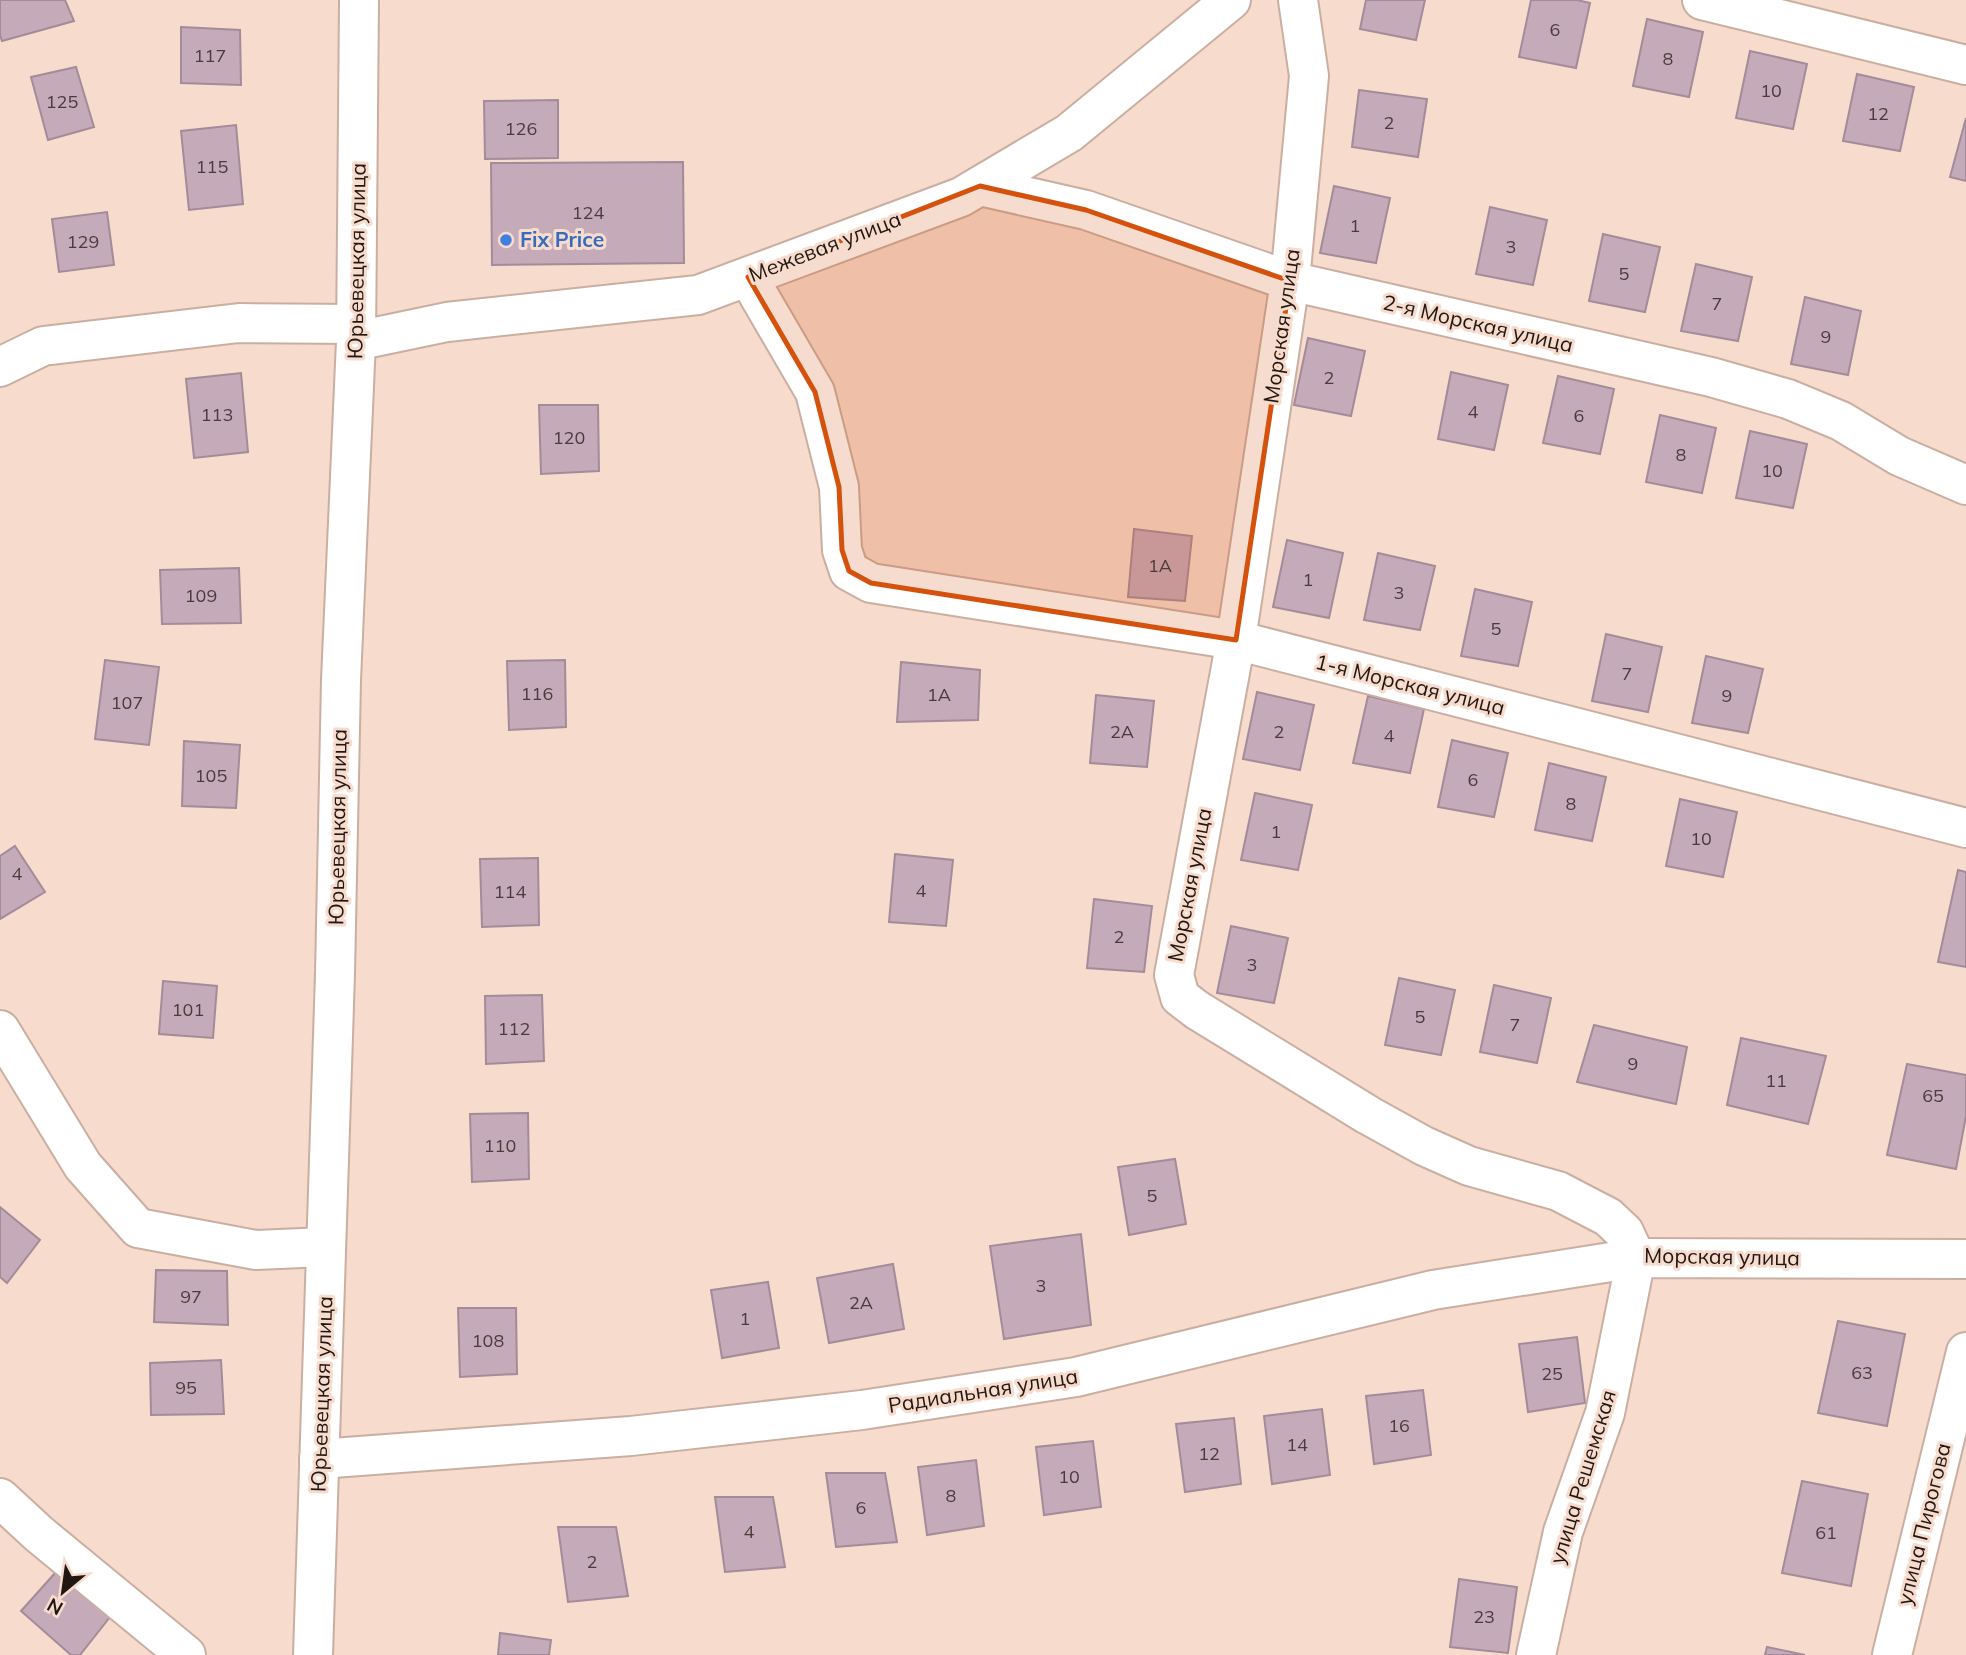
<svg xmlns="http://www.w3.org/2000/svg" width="1966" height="1655" font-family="Mulish,sans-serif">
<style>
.building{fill:#c5aab9;stroke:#a48b99;stroke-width:2}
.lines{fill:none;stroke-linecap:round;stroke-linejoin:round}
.minor-casing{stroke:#c9afa2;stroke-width:42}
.major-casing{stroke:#c9afa2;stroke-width:42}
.minor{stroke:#fff;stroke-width:38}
.major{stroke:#fff;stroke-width:38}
.marked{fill:#d4520d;fill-opacity:0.2;stroke:#d4520d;stroke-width:5;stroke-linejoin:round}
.shop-dot{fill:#3f7fe0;stroke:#f7dbcd;stroke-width:2.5}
.labels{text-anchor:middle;stroke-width:6;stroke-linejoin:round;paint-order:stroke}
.number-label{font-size:18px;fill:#4a3c3c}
.shop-label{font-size:21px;font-weight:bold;fill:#366cbe;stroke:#f7dbcd;text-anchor:start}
.street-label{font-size:21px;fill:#211712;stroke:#f7dbcd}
</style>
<rect width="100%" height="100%" fill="#f7dbcd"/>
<g class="building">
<path d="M0,0H65L74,21L2,41L0,35Z"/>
<path d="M1366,0H1425L1416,40L1360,29Z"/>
<path d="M1531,0H1577L1590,3L1576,68L1519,57Z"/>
<path d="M1647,19L1703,32L1689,97L1633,86Z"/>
<path d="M181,27L240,30L241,85L181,83Z"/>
<path d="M1750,51L1807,64L1793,129L1736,118Z"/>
<path d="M76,67L94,127L48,140L31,77Z"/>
<path d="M1857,74L1914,87L1900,151L1843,141Z"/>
<path d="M1359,90L1427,99L1418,157L1352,147Z"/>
<path d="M558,100V158L485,159L484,101Z"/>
<path d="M1966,118V181L1950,177Z"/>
<path d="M236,125L243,204L189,210L181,131Z"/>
<path d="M683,162L684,263L492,265L491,163Z"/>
<path d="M1334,186L1390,198L1376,263L1320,253Z"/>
<path d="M1490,207L1547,220L1533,285L1476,274Z"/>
<path d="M107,212L114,265L59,272L52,219Z"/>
<path d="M1603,234L1660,247L1645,312L1589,301Z"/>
<path d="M1696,264L1752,277L1738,341L1681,331Z"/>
<path d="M1805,297L1861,311L1848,375L1791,364Z"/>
<path d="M1308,338L1365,351L1351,416L1294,405Z"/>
<path d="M1451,372L1508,385L1494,450L1438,439Z"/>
<path d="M241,373L248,452L194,458L186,379Z"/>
<path d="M1558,376L1614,389L1600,454L1543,443Z"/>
<path d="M539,405H598L599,471L541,474Z"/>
<path d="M1660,415L1716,428L1702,493L1646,482Z"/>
<path d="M1750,431L1807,444L1793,508L1736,498Z"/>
<path d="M1134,529L1192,536L1185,601L1128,597Z"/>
<path d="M1287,540L1343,553L1329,618L1273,607Z"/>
<path d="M1378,553L1435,566L1420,630L1364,620Z"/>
<path d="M239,568L241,623L162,624L160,570Z"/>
<path d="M1475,589L1532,602L1518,666L1461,656Z"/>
<path d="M1606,634L1662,647L1648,712L1592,701Z"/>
<path d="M1706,656L1763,669L1748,733L1692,723Z"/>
<path d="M105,660L159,667L149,745L95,739Z"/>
<path d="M565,660L566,727L509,730L507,661Z"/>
<path d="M901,662L980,670L978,720L897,722Z"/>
<path d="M1257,692L1314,705L1300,770L1243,759Z"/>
<path d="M1096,695L1154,701L1147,767L1090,763Z"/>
<path d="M1368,696L1424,709L1410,773L1353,763Z"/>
<path d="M1452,740L1508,753L1494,817L1438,807Z"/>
<path d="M184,741L240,745L236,808L182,806Z"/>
<path d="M1549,763L1606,777L1592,841L1535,830Z"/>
<path d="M1255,793L1312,805L1298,870L1241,860Z"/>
<path d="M1680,799L1737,812L1723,877L1666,866Z"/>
<path d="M15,846L45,892L0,919V856Z"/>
<path d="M895,854L953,860L946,926L889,922Z"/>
<path d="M538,858L539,925L482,927L480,859Z"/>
<path d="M1958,870L1966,872V967L1938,962Z"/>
<path d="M1094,899L1152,906L1144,972L1087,968Z"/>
<path d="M1231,926L1288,938L1274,1003L1217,993Z"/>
<path d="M1399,978L1455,990L1441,1055L1385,1045Z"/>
<path d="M163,981L217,986L213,1038L159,1034Z"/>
<path d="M1494,985L1551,998L1537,1063L1480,1052Z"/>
<path d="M542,995L544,1061L486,1064L485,996Z"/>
<path d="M1594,1025L1687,1047L1676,1104L1577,1082Z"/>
<path d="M1741,1038L1826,1056L1808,1124L1727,1105Z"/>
<path d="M1907,1064L1966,1075V1116L1956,1169L1887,1155Z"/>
<path d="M528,1113L529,1179L472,1182L470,1114Z"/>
<path d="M1175,1159L1186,1224L1129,1235L1118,1167Z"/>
<path d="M0,1207L40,1240L7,1283L0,1277Z"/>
<path d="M1081,1234L1091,1325L1004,1339L990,1246Z"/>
<path d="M893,1264L904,1329L829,1343L817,1278Z"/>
<path d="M156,1270L227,1271L228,1325L154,1322Z"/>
<path d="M768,1282L779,1348L722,1358L711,1290Z"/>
<path d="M458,1308H516L517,1374L460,1377Z"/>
<path d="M1838,1321L1905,1334L1887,1426L1818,1413Z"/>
<path d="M1577,1337L1585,1403L1528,1412L1519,1344Z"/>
<path d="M221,1360L224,1414L151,1415L150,1363Z"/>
<path d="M1423,1390L1431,1455L1374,1464L1366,1396Z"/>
<path d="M1322,1409L1330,1475L1272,1484L1264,1416Z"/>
<path d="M1234,1418L1241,1484L1185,1492L1176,1424Z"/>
<path d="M1093,1441L1101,1507L1044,1515L1036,1447Z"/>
<path d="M976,1460L984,1526L927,1535L918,1467Z"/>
<path d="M826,1473H885L897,1542L836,1547Z"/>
<path d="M1802,1481L1868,1494L1851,1586L1782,1573Z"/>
<path d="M715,1497H773L785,1567L725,1572Z"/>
<path d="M558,1527H616L628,1596L568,1602Z"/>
<path d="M56,1572L110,1617L80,1655H71L21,1611Z"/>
<path d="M1459,1579L1517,1587L1508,1653L1450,1647Z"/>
<path d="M500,1633L551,1640L549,1655H498Z"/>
<path d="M1767,1647L1805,1655H1765Z"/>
</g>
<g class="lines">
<g class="minor-casing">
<g id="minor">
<path d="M1298,0L1309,76L1290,281L1236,640L1174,975L1180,997L1197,1010L1368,1115L1424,1146L1469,1166L1558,1191L1608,1217L1624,1232L1636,1258"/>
<path d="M1702,0L1966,65"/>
<path d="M980,186L1086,210L1290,281L1711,377L1788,399L1841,421L1899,456L1966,485"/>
<path d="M748,277L815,392L839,487L842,550L849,571L871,583L1236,640L1966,828"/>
<path d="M356,341L447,322L698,295L961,197L1069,133L1231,0"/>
<path d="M0,367L43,346L239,323L356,324"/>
<path d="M0,1030L83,1166L138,1228L256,1250L326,1247"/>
<path d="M319,1459L631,1436L862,1410L1076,1377L1433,1290L1636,1258L1966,1259"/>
<path d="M0,1498L39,1534L186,1655"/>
<path d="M1536,1655L1563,1532L1605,1413L1636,1258"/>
<path d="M1892,1655L1966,1352"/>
</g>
</g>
<g class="major-casing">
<path id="major" d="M313,1655L335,974L341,680L356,341L359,0"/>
</g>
<use href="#minor" class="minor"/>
<use href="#major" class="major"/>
</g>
<path class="marked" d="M980,186L1086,210L1290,281L1236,640L871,583L849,571L842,550L839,487L815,392L748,277Z"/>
<circle class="shop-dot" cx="506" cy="240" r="7"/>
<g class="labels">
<g class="number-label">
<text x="1555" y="36">6</text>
<text x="210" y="62">117</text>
<text x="1668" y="65">8</text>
<text x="1771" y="97">10</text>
<text x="62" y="108">125</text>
<text x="1878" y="120">12</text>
<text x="1389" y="129">2</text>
<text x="521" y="135">126</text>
<text x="212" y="173">115</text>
<text x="588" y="219">124</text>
<text x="1355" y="232">1</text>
<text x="83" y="248">129</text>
<text x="1511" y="253">3</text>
<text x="1624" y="280">5</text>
<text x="1717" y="310">7</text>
<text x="1826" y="343">9</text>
<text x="1329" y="384">2</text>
<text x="1473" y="418">4</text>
<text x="217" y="421">113</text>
<text x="1579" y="422">6</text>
<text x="569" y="444">120</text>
<text x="1681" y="461">8</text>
<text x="1772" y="477">10</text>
<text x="1160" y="572">1А</text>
<text x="1308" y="586">1</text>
<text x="1399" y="599">3</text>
<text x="201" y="602">109</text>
<text x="1496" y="635">5</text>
<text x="1627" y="680">7</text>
<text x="537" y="700">116</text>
<text x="939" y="701">1А</text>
<text x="1727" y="702">9</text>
<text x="127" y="709">107</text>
<text x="1122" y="738">2А</text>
<text x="1279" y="738">2</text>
<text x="1389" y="742">4</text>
<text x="211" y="782">105</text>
<text x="1473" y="786">6</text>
<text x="1571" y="810">8</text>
<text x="1276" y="838">1</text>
<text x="1701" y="845">10</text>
<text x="17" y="880">4</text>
<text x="921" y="897">4</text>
<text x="510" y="898">114</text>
<text x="1119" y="943">2</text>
<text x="1252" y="971">3</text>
<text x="188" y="1016">101</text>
<text x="1420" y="1023">5</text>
<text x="1515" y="1031">7</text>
<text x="514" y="1035">112</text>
<text x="1633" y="1070">9</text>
<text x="1776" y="1087">11</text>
<text x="1933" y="1102">65</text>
<text x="500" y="1152">110</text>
<text x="1152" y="1202">5</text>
<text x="1041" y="1292">3</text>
<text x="191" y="1303">97</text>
<text x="861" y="1309">2А</text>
<text x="745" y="1325">1</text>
<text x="488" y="1347">108</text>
<text x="1862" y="1379">63</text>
<text x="1552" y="1380">25</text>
<text x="186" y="1394">95</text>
<text x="1399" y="1432">16</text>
<text x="1297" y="1451">14</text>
<text x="1209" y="1460">12</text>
<text x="1069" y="1483">10</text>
<text x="951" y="1502">8</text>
<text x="861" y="1514">6</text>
<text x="749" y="1538">4</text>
<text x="1826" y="1539">61</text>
<text x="592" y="1568">2</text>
<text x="1484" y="1623">23</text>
</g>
<g class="shop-label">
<text x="520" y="247">Fix Price</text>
</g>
<g class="street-label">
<text transform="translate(825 247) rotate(-21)" y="7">Межевая улица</text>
<text transform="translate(357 261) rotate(-89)" y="7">Юрьевецкая улица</text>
<text transform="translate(1478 324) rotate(13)" y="7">2-я Морская улица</text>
<text transform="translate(1282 326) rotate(-82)" y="7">Морская улица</text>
<text transform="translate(1410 685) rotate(14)" y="7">1-я Морская улица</text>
<text transform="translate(338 827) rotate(-89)" y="7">Юрьевецкая улица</text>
<text transform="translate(1190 885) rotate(-79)" y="7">Морская улица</text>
<text transform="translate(1722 1257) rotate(1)" y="7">Морская улица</text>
<text transform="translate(983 1391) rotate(-9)" y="7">Радиальная улица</text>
<text transform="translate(322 1394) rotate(-88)" y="7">Юрьевецкая улица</text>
<text transform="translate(1583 1477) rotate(-73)" y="7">улица Решемская</text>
<text transform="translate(1924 1524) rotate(-76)" y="7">улица Пирогова</text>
</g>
</g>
<g transform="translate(63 1592) rotate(209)" stroke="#f7dbcd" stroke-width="5" paint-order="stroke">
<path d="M0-5L12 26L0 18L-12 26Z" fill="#211712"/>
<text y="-10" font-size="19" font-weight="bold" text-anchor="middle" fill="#211712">N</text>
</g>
</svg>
